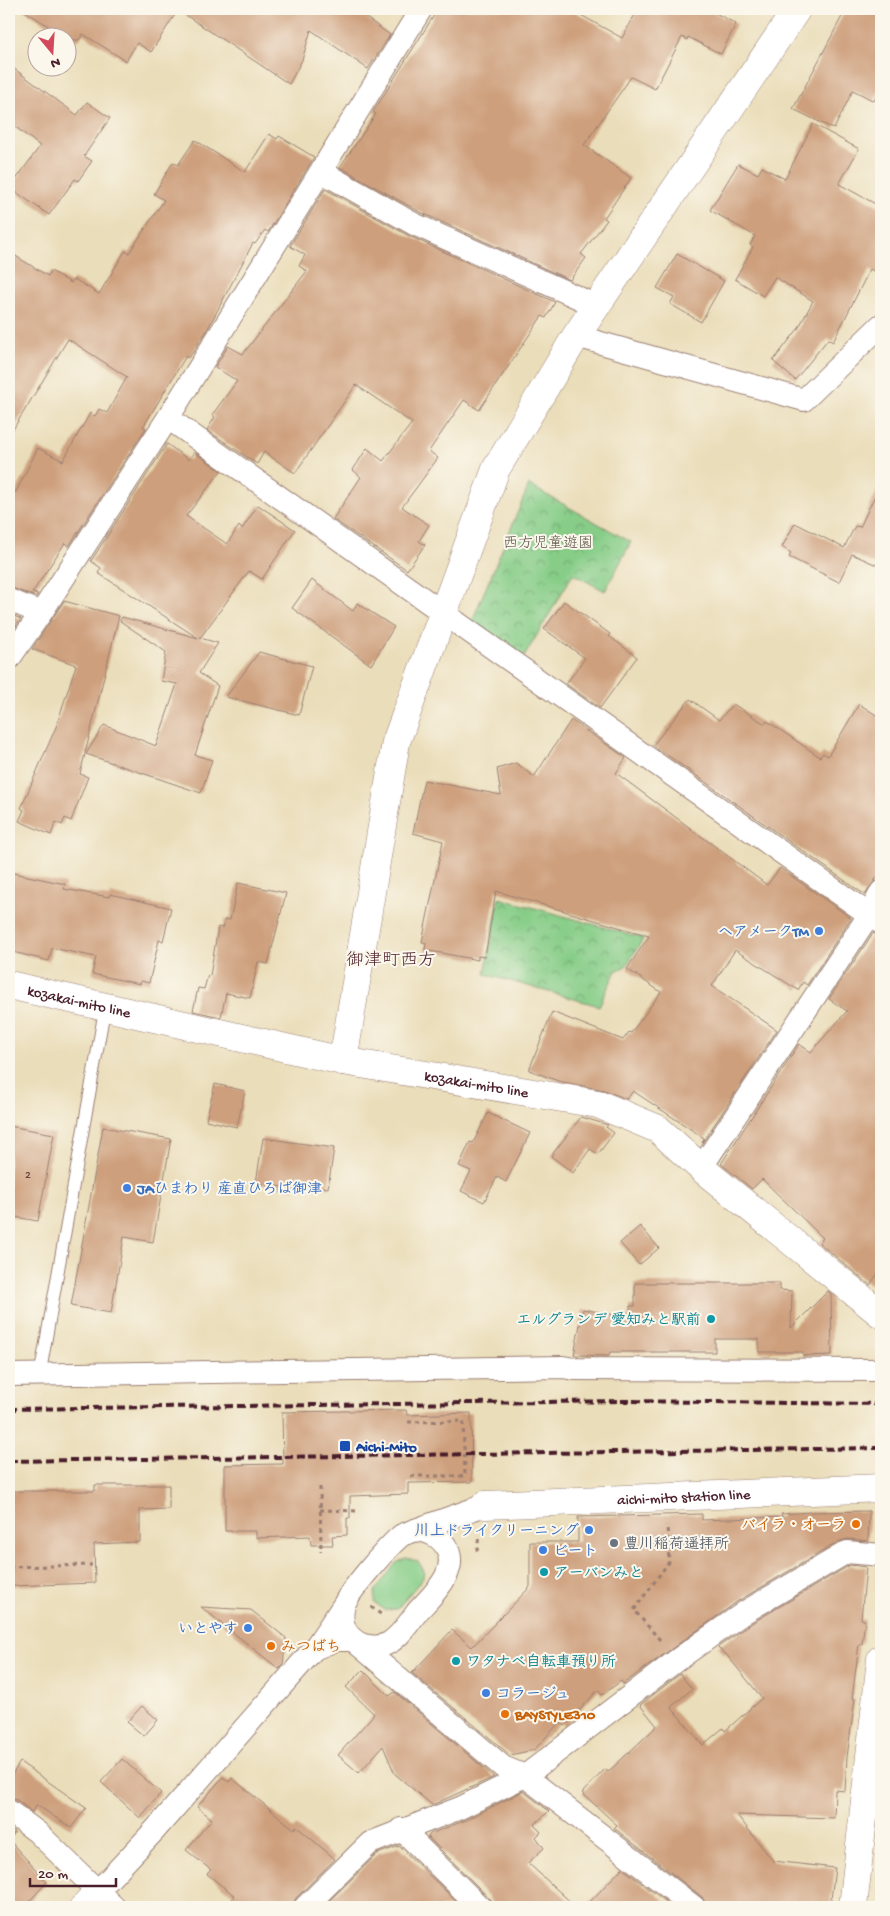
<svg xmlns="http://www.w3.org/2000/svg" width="890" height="1916" font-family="'Gochi Hand','Klee One',sans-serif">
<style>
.grass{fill:#87cd88;stroke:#68765a}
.park{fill:url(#park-crowns);stroke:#68765a}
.building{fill:#cd9f7b}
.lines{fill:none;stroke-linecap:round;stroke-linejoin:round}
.service-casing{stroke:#9a7e72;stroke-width:13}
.minor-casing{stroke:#9a7e72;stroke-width:24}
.tertiary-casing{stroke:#9a7e72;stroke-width:29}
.secondary-casing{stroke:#9a7e72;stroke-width:29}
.path{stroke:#9a7e72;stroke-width:3;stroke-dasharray:4 4;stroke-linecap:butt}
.service{stroke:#fff;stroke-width:11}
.minor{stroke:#fff;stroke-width:22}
.tertiary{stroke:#fff;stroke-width:28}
.secondary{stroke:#fff;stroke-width:28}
.rail{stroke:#4a1f2b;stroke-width:4;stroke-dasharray:8 4;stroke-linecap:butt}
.shop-dot{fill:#3f7fe0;stroke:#fbf7ec;stroke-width:2}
.culture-dot{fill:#0f9aa8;stroke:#fbf7ec;stroke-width:2}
.transit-dot{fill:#1a4fb4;stroke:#fbf7ec;stroke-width:2}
.food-dot{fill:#e8710a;stroke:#fbf7ec;stroke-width:2}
.worship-dot{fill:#6b7280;stroke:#fbf7ec;stroke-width:2}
.labels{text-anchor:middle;stroke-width:4;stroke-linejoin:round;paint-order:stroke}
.number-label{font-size:12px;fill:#6b3f3f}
.park-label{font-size:15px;fill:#5c5347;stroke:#fbf7ec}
.shop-label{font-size:15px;font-weight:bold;fill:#366cbe;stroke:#fbf7ec;text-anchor:end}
.street-label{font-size:15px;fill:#4a1f2b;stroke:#fbf7ec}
.culture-label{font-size:15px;font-weight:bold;fill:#0d838f;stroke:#fbf7ec;text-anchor:start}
.transit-label{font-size:15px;font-weight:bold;fill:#164399;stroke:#fbf7ec;text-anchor:start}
.food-label{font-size:15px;font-weight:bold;fill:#c56008;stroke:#fbf7ec;text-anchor:start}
.worship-label{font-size:15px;font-weight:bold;fill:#5b616d;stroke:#fbf7ec;text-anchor:start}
.quarter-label{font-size:18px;fill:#4a1f2b;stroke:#fbf7ec}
</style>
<defs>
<pattern id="park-crowns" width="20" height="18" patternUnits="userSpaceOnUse" patternTransform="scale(1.25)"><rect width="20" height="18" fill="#87cd88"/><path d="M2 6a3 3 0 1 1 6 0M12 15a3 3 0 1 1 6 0" fill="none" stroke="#70a66f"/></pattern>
</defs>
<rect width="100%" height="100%" fill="#fbf7ec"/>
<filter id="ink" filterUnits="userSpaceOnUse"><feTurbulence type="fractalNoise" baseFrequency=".02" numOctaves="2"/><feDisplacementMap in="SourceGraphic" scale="10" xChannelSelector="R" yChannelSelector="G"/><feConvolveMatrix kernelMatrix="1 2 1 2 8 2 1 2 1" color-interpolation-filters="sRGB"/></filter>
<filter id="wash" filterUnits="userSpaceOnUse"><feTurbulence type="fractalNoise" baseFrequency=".0096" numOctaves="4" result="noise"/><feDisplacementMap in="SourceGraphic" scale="20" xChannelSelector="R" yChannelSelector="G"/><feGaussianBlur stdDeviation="1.12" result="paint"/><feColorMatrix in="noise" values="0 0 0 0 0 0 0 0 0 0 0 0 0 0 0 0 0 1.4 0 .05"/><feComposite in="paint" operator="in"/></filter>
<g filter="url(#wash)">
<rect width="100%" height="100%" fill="#eaddb9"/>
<path class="grass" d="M406,1558L418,1561L424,1571L423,1578L397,1609L385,1610L375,1603V1591L396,1563Z"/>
<g class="park">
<path d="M529,485L631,542L605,591L573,574L524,657L472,621Z"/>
<path d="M499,898L643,938H644L626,966L616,971L599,1006L485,974Z"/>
</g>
<g id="blocks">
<g class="building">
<path d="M22,9H354L390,35L368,69L311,30L302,60L289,84L178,10L151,52L137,43L126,61L83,34L79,40H70Z"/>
<path d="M438,9H570L622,38L638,9H708L736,24L721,54L688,37L687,40L682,37L655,89L631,77L584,145L631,178L604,218L607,220L581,254L586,258L570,280L420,212L340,167L376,114L373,112Z"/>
<path d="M846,9H881V87L874,101L853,90L834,129L793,109Z"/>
<path d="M9,65L77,115L87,102L110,118L84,156L92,161L78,181L75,179L49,215L10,188L40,146L9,122Z"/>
<path d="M813,124L859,149L839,184L881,207V275L870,269L833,342L828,339L795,380L773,361L798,329L813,301L775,277L763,296L735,279L753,247L750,245L755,236L710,210L738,164L758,174L762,167L785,179Z"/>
<path d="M269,134L277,139L279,136L314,157L268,232L265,230L255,244L253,243L206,332L193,352L188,358L186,356L143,427L146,428L69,546L65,543L32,593L38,594L36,597L9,587V489L16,492L38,448L63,461L90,413L95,416L99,409L107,413L127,377L68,339L9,436V252L48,276L51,271L71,283L74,279L99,294L125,251L129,253L164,200L154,194L173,162L178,165L195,140L245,172Z"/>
<path d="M325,189L409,236L555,302L546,318L542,316L479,410L464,400L429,451L438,458L402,507L429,525L419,541L425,545L407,570L333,519L361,477L353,470L367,448L383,461L412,423L356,385L295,473L264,452L257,464L207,430L215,417L212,415L237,381L215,367L228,346L243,354L307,271L299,266L305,255L290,246Z"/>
<path d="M677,254L724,281L701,322L670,304L674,297L657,288Z"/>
<path d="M167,444L189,460L194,452L221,471L186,516L227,544L239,526L242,529L258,505L295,530L262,579L249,571L200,638L218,643L199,673L218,686L195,755L212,760L201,793L86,754L104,725L156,746L177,684L161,681L166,652L120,621L122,617L198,638L98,573L101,568L91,561Z"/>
<path d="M881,483V567L852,554L839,582L789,557L791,553L782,547L795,523L844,548L855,526L860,527Z"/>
<path d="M312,580L353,611L357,603L394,627L371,665L292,608Z"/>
<path d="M64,601L119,616L80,774L88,777L71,821L65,818L62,825L56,822L51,835L19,821L24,810L21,808L56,727L76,665L32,649Z"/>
<path d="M564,601L610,634L609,636L637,657L600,708L566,684L585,658L544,629Z"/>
<path d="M9,614L21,619L9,636Z"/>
<path d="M259,652L312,666L299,715L226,697Z"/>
<path d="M690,699L719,720L733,704L765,724L767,721L820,757L823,753L828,756L859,704L881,718V871L865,895L653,745Z"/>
<path d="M571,720L626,758L616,773L767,885L780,868L851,918L807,985L803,982L798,990L735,950L712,986L777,1030L702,1143L704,1138L633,1091L627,1099L604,1090L558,1081L529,1070L552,1012L623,1040L629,1032L631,1033L661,992L627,969L649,936L496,891L485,957L478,956V960L425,950L426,943L422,942L443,841L413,833L424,780L501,795L497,769L516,763L534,777Z"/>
<path d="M9,872L65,884L64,889L109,897L110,894L171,908L163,941L159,940L149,983L141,981L140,984L92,974L96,957L52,948L49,961L9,951Z"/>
<path d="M238,883L286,893L268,964L258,962L250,998L226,993L221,1017L193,1011L198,988L204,989L208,975L210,976L218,927L223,928L225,919L230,920Z"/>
<path d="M873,933L881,937V1269L870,1285L819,1243L823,1238L762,1179L752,1189L721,1164L799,1044L811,1052L847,1011L829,999Z"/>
<path d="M215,1084L245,1091L237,1127L206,1120Z"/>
<path d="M488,1113L530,1133L506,1182L497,1177L484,1202L461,1191L471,1171L459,1166L470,1142L473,1143Z"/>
<path d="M581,1117L608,1125L606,1127L614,1133L598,1154L590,1149L573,1173L551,1156Z"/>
<path d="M9,1126L54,1134L38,1221L9,1216Z"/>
<path d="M103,1127L171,1139L153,1242L124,1237L111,1313L71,1306Z"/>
<path d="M263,1138L334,1148L328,1188L296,1183L295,1189L256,1183Z"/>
<path d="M640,1226L659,1248L639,1265L620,1243Z"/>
<path d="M635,1283H780V1290L792,1291L791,1328L828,1291L831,1294L832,1355L803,1356V1352H759V1339H715V1352H610L609,1356L574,1355L583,1309L630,1318V1306H635Z"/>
<path d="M406,1410L407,1415L471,1413L472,1482L408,1483V1494L350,1496V1518H347V1535L332,1536L333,1545H311L310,1536L256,1538V1531H225V1465L283,1464L282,1412Z"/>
<path d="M95,1485H169V1509L140,1510V1542L94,1544L95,1583L11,1586L9,1491H95Z"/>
<path d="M869,1511L868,1541L848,1539L840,1541L738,1601L623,1684L621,1681L602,1695L598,1690L565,1726L560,1722L534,1750L510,1755L412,1673L452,1630L472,1647L530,1587V1542H578V1517L702,1514V1520L782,1517L781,1514L811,1512Z"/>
<path d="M850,1565L866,1567L861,1619L865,1620L862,1644H859L852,1699H855L847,1757L845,1791L835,1790L834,1818L737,1815L773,1861L835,1868L830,1907H707L702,1897L614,1828L617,1825L582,1793L605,1769L608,1772L657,1726L640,1705L680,1674L692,1689L671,1707L703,1745L723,1728L725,1731L762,1698L725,1653L724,1654L718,1647L752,1623Z"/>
<path d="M201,1607L251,1610L286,1638L283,1665L279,1669Z"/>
<path d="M363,1670L389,1696L395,1692L494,1777L432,1805L395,1774L383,1746L359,1773L338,1755L374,1714L346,1687Z"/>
<path d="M142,1706L158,1720L144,1736L127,1722Z"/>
<path d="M122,1759L161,1793L140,1818L101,1782Z"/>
<path d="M20,1762L86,1808L71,1828L37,1805L32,1812L17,1800L9,1798V1779Z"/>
<path d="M223,1777L229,1782L232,1778L294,1829L296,1826L335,1859L296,1898L292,1907H225L235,1896L207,1874L211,1870L186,1850L212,1819L197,1807Z"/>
<path d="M523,1791L549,1811L534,1825L541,1832L536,1837L544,1848L528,1863L576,1907H493L489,1898L428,1837L430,1834L466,1820Z"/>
<path d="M9,1827L15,1832L9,1840L47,1882L24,1907H9Z"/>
<path d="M399,1846L462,1907H323L377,1854Z"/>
<path d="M622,1868L673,1907H585Z"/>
</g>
</g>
</g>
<g filter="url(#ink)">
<use href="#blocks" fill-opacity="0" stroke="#9a7e72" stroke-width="1"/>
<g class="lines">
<g class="service-casing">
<path id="service" d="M40,1374L105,1007"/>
</g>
<g class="minor-casing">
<g id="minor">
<path d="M322,172L414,224L597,306"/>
<path d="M576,336L804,400L881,325"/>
<path d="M168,418L881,923"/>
<path d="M9,600L41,613"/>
<path d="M9,659L41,613L168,418L421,9"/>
<path d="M701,1168L869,915L881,892"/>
<path d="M9,1375L563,1367L574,1369L881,1370"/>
<path d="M416,1530C428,1532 437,1534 445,1545C462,1570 432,1595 417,1612C409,1623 400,1636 389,1643C383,1646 376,1647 370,1646C361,1646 354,1641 348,1634C342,1626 341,1614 344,1605C349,1591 389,1545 402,1535C406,1533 411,1532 416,1530Z"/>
<path d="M412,1531L485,1505"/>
<path d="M314,1649L336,1640H353L503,1767L525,1776L694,1907"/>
<path d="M9,1811L37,1832L114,1907"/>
<path d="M401,1829L480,1907"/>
<path d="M97,1892L154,1831L314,1649L343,1606"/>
<path d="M305,1907L370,1843L460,1808L525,1776L677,1660L745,1612L847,1552L881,1555"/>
</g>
</g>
<g class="tertiary-casing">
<g id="tertiary">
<path d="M343,1061L396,742L496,469L576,336L797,9"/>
<path d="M84,1907L97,1892"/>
</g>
</g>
<g class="secondary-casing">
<g id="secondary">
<path id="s1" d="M9,985L343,1061L598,1104L658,1129L701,1168L881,1314"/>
<path id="s2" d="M485,1505L881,1488"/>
<path d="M853,1907L881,1659"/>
</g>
</g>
<g class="path">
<path d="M408,1422L463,1421L465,1476H408"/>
<path d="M320,1487L321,1552"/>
<path d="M320,1510L360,1511"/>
<path d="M477,1551L479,1535"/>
<path d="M9,1567L92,1565"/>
<path d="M371,1607L382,1615"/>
<path d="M660,1640L634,1610L669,1562L667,1525"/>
</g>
<use href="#service" class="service"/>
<use href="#minor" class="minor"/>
<use href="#tertiary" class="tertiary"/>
<use href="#secondary" class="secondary"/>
<g class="rail">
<path d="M9,1409L624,1401L881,1404"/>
<path d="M9,1461L881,1448"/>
</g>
</g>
</g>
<g class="shop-dot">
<circle cx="819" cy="931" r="5"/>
<circle cx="127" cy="1188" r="5"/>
<circle cx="589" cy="1530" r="5"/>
<circle cx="543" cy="1550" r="5"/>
<circle cx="248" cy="1628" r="5"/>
<circle cx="486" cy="1693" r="5"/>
</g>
<g class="culture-dot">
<circle cx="711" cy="1319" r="5"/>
<circle cx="544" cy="1572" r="5"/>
<circle cx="456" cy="1661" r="5"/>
</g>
<rect class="transit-dot" x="339" y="1440" width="12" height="12" rx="2.5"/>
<g class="food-dot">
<circle cx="856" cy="1524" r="5"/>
<circle cx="271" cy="1646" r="5"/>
<circle cx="505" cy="1714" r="5"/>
</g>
<circle class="worship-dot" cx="614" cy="1543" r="5"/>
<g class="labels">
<g class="number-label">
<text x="28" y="1178">2</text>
</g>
<g class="park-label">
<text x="548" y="547">西方児童遊園</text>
</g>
<g class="shop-label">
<text x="809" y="936">ヘアメークTM</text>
<text x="137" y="1193" text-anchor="start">JAひまわり 産直ひろば御津</text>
<text x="579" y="1535">川上ドライクリーニング</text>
<text x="553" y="1555" text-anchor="start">ビート</text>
<text x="238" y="1633">いとやす</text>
<text x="496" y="1698" text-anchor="start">コラージュ</text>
</g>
<g class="street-label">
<text dy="5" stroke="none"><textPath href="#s1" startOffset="72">kozakai-mito line</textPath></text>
<text dy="5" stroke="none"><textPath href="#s1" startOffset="478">kozakai-mito line</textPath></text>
<text dy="5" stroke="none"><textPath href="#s2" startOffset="199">aichi-mito station line</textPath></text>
</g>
<g class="culture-label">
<text x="701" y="1324" text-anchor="end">エルグランデ 愛知みと駅前</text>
<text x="554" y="1577">アーバンみと</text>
<text x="466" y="1666">ワタナベ自転車預り所</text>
</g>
<g class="transit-label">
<text x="356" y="1451">Aichi-Mito</text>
</g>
<g class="food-label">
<text x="846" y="1529" text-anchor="end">バイラ・オーラ</text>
<text x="281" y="1651">みつばち</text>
<text x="515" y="1719">BAYSTYLE310</text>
</g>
<g class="worship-label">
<text x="624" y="1548">豊川稲荷遥拝所</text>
</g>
<g class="quarter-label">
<text x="391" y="965">御津町西方</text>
</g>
</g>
<rect width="890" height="1916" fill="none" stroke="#fbf7ec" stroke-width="30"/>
<g transform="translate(52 52) rotate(162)"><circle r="24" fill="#fbf7ec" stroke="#b4a19f"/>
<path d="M0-4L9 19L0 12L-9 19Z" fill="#d1495b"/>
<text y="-8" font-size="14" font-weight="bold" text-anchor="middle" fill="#4a1f2b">N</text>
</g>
<path d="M30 1878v8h86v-8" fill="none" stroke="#4a1f2b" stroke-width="2.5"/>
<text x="38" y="1878" font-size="15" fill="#4a1f2b" stroke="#fbf7ec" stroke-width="4" paint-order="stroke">20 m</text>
</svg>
